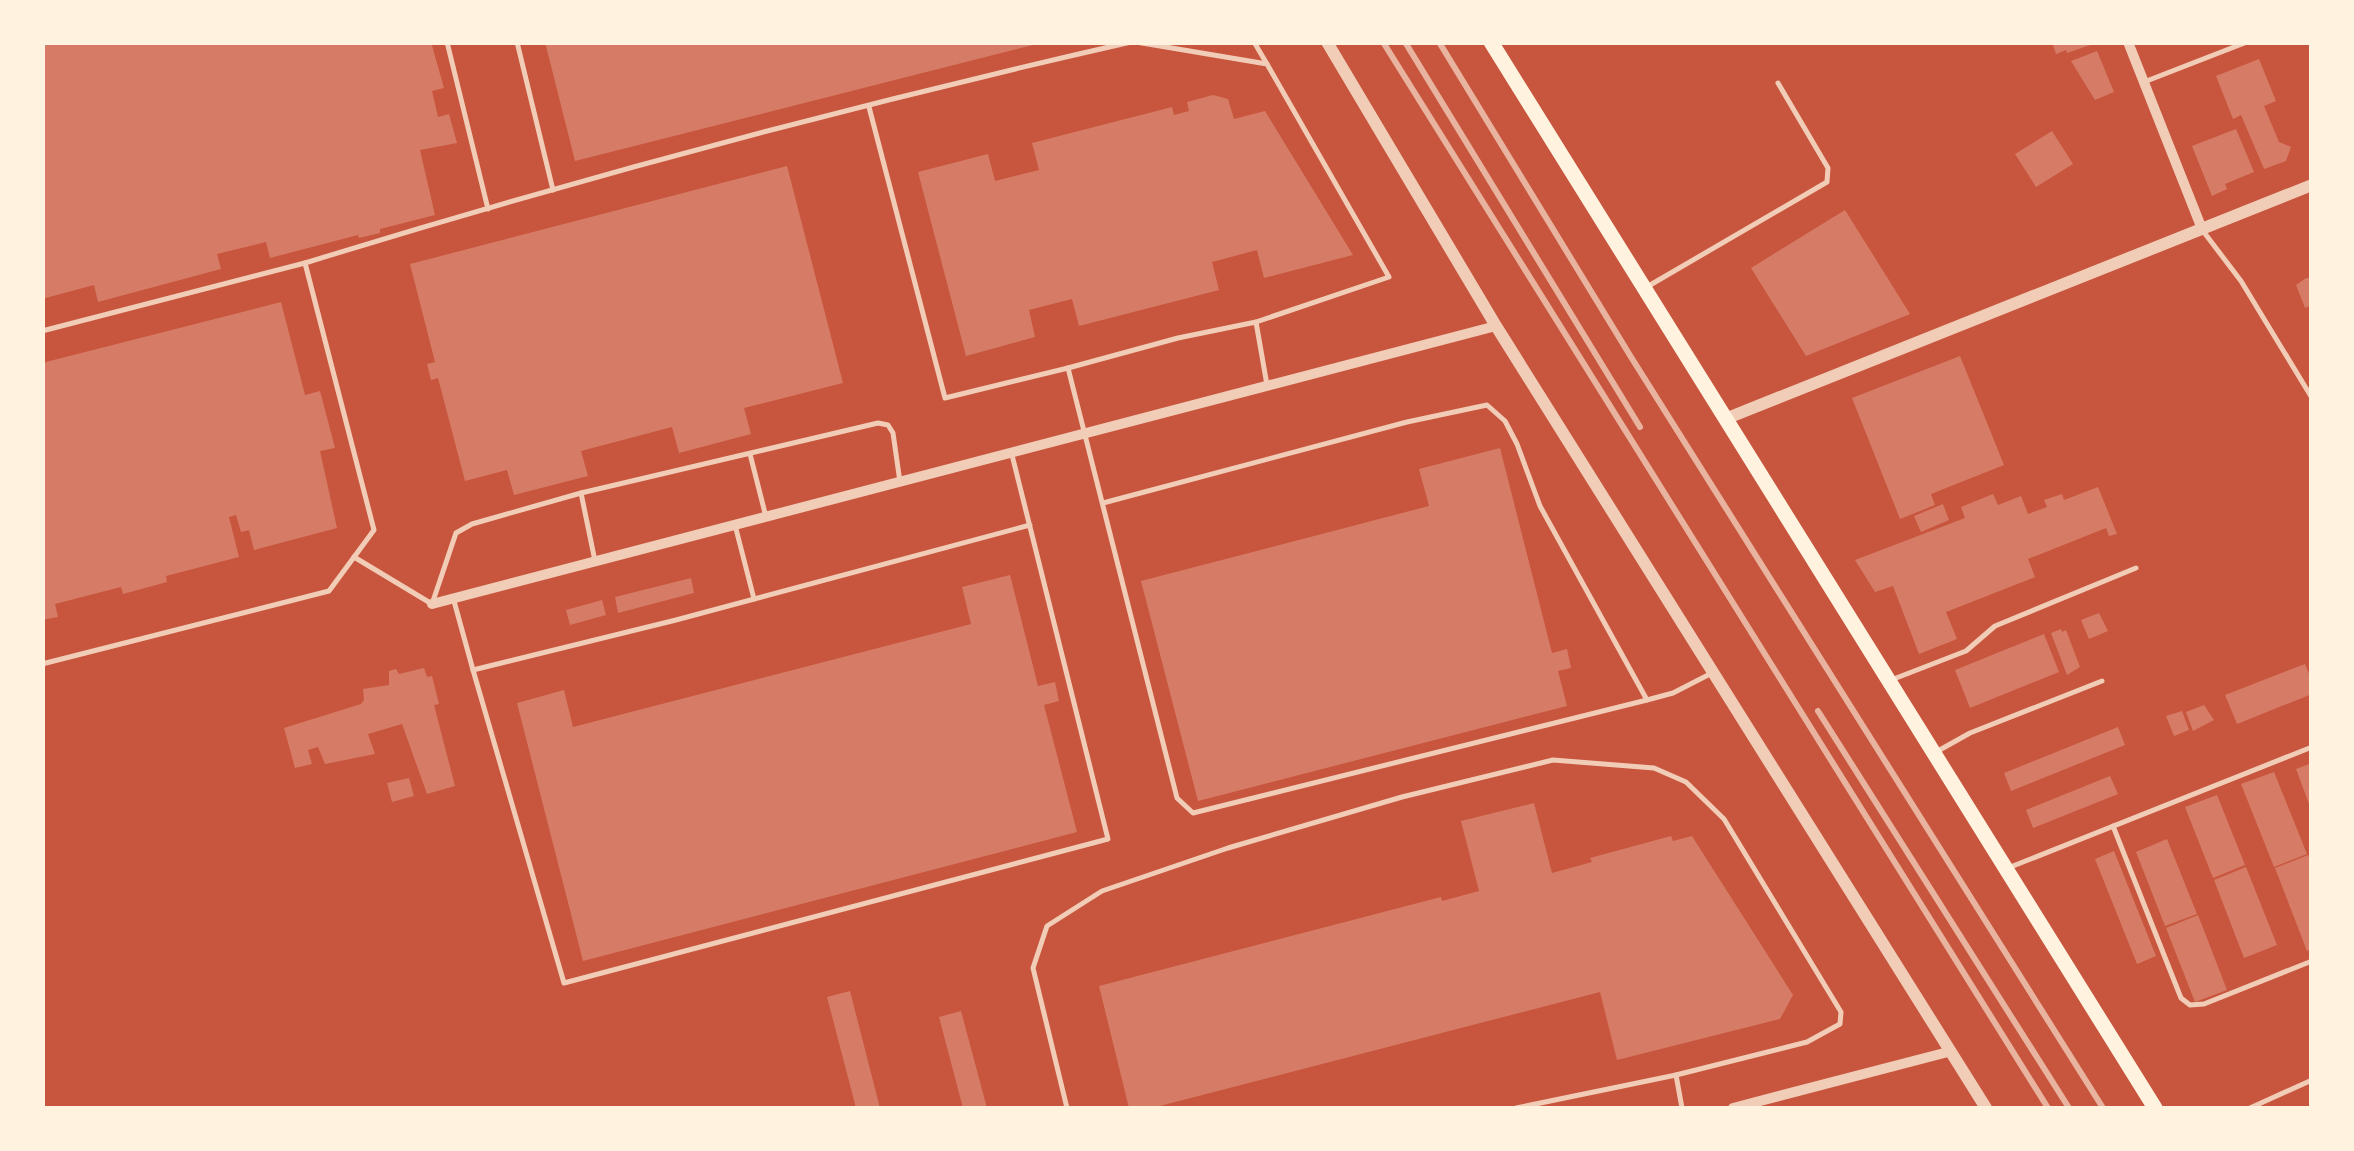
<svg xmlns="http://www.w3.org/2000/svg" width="2354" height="1151" font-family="'Noto Sans',sans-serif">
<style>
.building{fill:#d67c66}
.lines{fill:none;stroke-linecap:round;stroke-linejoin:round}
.service{stroke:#f1ccb7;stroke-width:5}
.minor{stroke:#f1ccb7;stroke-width:10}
.tertiary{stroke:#f1ccb7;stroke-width:12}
.primary{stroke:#fff3e0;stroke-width:15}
.rail{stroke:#e9b49f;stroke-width:6}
</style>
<rect width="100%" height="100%" fill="#c8553d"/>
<g class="building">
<path d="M42,42H431L444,88L432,91L438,117L449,114L457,143L420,150L435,215L380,229V233L359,238L358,235L270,258L266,242L217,254L221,269L98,302L94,285L42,299Z"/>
<path d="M545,42H1037V44L575,161Z"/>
<path d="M2052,42H2096V43L2067,53L2066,50L2056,54Z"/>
<path d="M2097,51L2114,92L2095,100L2071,61Z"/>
<path d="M2259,59L2276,101L2264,106L2279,142L2291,147L2286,161L2264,169L2241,115L2233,119L2216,76Z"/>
<path d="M1213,95L1228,99L1234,119L1265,111L1353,255L1264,278L1257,250L1212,262L1219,290L1079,326L1072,299L1029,310L1035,337L966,356L918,172L988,154L995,181L1039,170L1032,143L1172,107L1174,115L1189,111L1187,102Z"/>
<path d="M2236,129L2254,172L2225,184L2227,189L2212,196L2192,146Z"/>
<path d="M2052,131L2073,164L2036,187L2015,154Z"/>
<path d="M787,166L843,383L744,408L751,434L679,453L672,427L581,451L588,476L514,495L507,470L465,481L438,378L431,380L427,364L435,362L410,264Z"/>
<path d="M1845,210L1910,314L1806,356L1751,268Z"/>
<path d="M2306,278H2312V305L2305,308L2296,285Z"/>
<path d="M281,302L305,395L320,391L335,448L320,451L337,528L254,550L249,530L241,532L236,515L229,517L239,557L166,576L167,582L123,594L121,587L55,604L58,617L42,620V363Z"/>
<path d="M1960,356L2004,465L1931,494L1935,505L1900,519L1852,398Z"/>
<path d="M1500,448L1552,653L1567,649L1571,668L1558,671L1567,706L1198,801L1141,581L1429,506L1419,469Z"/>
<path d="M2098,487L2117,534L2109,536L2106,528L2028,559L2035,577L1946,612L1957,639L1919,654L1893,586L1875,592L1855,560L1965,518L1961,507L1993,494L1998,505L2021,496L2028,514L2047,507L2044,500L2062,494L2064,500Z"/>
<path d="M1943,504L1949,520L1921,532L1914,516Z"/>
<path d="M1010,575L1038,686L1055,682L1059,701L1044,705L1077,832L583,961L517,703L564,690L573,727L971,624L962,587Z"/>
<path d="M691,578L694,593L618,613L615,597Z"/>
<path d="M602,600L606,615L570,625L566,610Z"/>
<path d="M2099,613L2108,631L2089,639L2081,620Z"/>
<path d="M2061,629L2062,632L2066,630L2080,667L2067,675L2051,633Z"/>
<path d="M2044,634L2059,672L1970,708L1955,670Z"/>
<path d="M2305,664L2312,681V694L2237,724L2225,695Z"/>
<path d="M424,668L427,677L432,676L439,704L434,705L455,786L427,794L402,724L368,734L375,754L325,764L318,747L308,750L312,764L295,768L284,728L361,704L364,700L363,689L389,685V671L396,669L399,674Z"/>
<path d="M2204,705L2214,720L2193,731L2186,712Z"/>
<path d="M2182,711L2189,730L2174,736L2166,716Z"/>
<path d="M2118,727L2125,745L2011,791L2004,773Z"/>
<path d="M2312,763V809H2311L2296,769Z"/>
<path d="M2274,772L2307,854L2274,867L2241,784Z"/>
<path d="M2110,776L2118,794L2033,828L2026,810Z"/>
<path d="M409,778L414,796L392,802L387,783Z"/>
<path d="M2217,795L2245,865L2213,878L2185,807Z"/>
<path d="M1534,803L1552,873L1592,862L1590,858L1671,836L1673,841L1692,836L1793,995L1780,1019L1617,1060L1600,992L1152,1108H1129L1099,986L1441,897L1442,901L1479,891L1461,821Z"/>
<path d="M2167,839L2197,914L2165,926L2136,852Z"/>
<path d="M2114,851L2156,956L2137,964L2095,859Z"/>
<path d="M2308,855L2312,864V949L2307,951L2275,868Z"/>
<path d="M2246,867L2277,945L2244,958L2214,880Z"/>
<path d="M2198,915L2227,990L2195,1002L2166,928Z"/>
<path d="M850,991L880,1108H856L827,997Z"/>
<path d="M961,1011L987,1108H963L939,1017Z"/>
</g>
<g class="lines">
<g class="service">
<path d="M447,42L488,209"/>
<path d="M517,42L553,190"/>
<path d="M1136,42L1267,64L1389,277L1256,322"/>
<path d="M1254,42L1267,64"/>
<path d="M2144,82L2247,42"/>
<path d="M869,107L945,398L1068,368"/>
<path d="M2203,231L2241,281L2312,398"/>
<path d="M1645,288L1827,182L1828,168L1778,83"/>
<path d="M42,331L305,263"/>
<path d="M1267,385L1256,322L1178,338L1068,368L1177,798L1193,813L1647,700L1673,693L1712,673"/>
<path d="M750,454L766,517"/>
<path d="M1012,455L1108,839L564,983L473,670L676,620L1030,525"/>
<path d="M581,493L595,561"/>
<path d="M1103,503L1407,422L1487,405L1505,421L1517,444L1540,506L1647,700"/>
<path d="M735,525L754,599"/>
<path d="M354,557L432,604L456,533L472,524L581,493L878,423L888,425L893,433L900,482"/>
<path d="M454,601L473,670"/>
<path d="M42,664L329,591L374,530L305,263C577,179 854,105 1131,42"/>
<path d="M1891,680L1966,651L1995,626L2136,568"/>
<path d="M1936,752L1970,733L2102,681"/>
<path d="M2113,826L2181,998L2190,1005L2204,1004L2312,961"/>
<path d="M2008,868L2312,747"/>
<path d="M1676,1075L1682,1108"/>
<path d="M1067,1108L1033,968L1047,926L1102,891L1228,848L1402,797L1553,760L1654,768L1686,782L1724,819L1841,1012L1840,1024L1807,1042L1676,1075L1516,1108"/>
<path d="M2250,1108L2312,1080"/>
</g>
<g class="minor">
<path d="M2128,42L2202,229"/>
<path d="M432,604L1496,326"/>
<path d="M1733,1108L1948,1052"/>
</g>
<g class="tertiary">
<path d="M1327,42L1496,326L1986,1108"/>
<path d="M1725,419L2312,185"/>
</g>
<path class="primary" d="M1491,42L2155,1108"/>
<g class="rail">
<path d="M1383,42L2048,1108"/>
<path d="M1405,42L1640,427"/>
<path d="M1439,42L1631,357L2103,1108"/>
<path d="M1818,711L2069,1108"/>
</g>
</g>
<rect width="2354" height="1151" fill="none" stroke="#fff3e0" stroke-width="90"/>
</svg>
